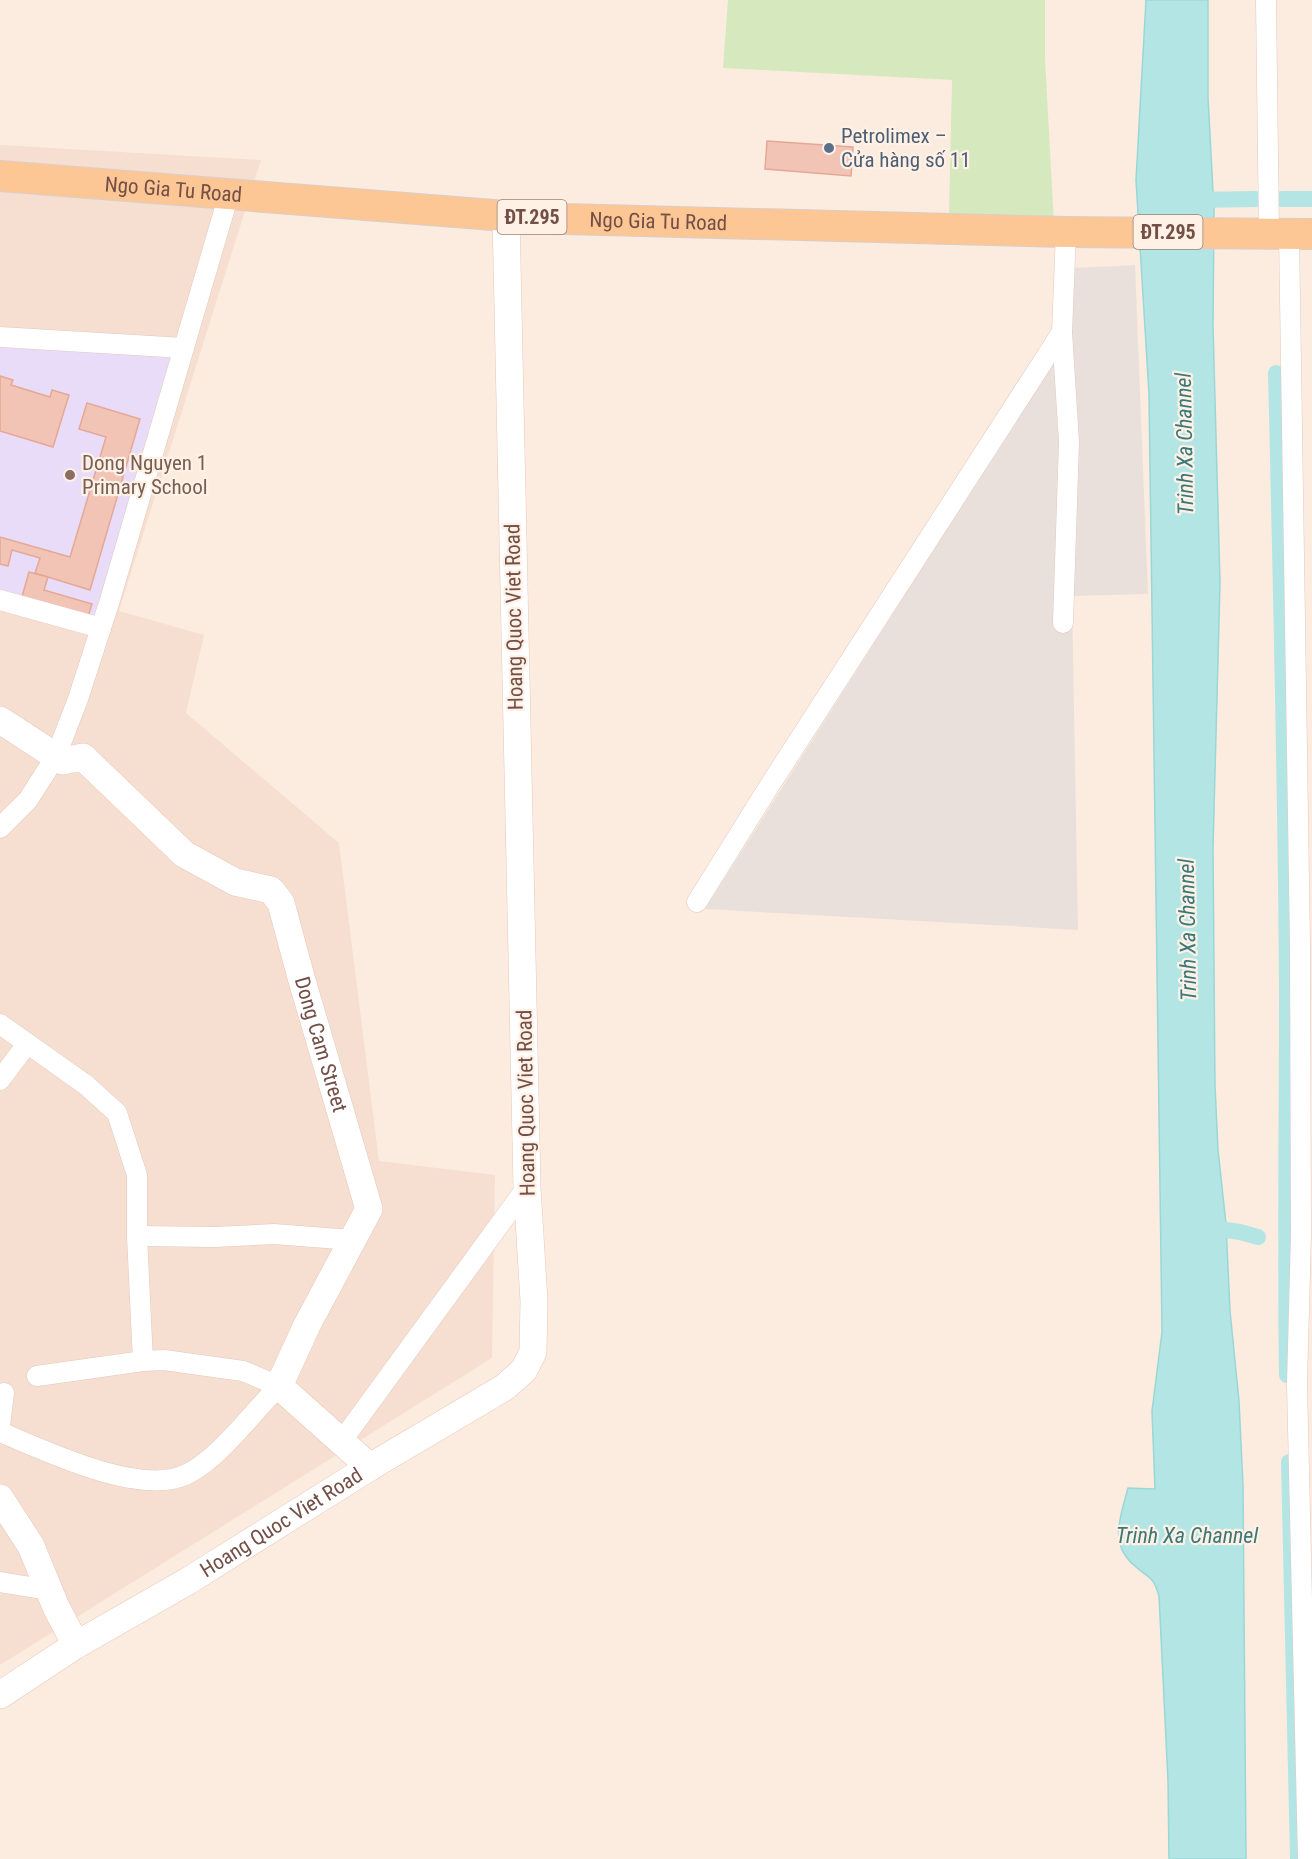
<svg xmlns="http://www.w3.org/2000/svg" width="1312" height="1859" font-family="'Roboto Condensed',sans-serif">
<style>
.residential{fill:#f6dfd0}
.industrial{fill:#eae0db}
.education{fill:#e9dcf8}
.green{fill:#d6e9be}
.water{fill:#b4e5e5;stroke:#9ad7d7;stroke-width:1.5}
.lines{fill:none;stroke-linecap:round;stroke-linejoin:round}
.canal{stroke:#b4e5e5;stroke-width:16}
.building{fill:#f2c4b6;stroke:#e5a896;stroke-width:1.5}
.street-casing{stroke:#e2c9be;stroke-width:21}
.secondary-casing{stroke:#e7c8bb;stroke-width:28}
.primary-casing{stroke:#d8cecb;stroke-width:32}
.street{stroke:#fff;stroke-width:20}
.secondary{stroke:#fff;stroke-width:27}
.primary{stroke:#fdc695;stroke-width:30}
.service-dot{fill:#5c6f8a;stroke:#fff1e5;stroke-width:2}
.education-dot{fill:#8d6e63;stroke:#fff1e5;stroke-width:2}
.labels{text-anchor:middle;stroke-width:4.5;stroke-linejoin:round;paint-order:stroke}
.shield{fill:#fff1e5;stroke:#9d8076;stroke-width:1.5}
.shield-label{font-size:20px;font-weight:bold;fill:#734f47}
.service-label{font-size:21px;fill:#4e5e75;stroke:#fff1e5;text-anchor:start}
.street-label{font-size:21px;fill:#734f47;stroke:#fff1e5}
.education-label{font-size:21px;fill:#785e54;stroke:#fff1e5;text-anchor:start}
.water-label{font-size:22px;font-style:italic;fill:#3b7879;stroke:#fff1e5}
</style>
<rect width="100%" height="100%" fill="#fcecdf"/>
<path class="residential" d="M0,145L261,160L119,611L204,635L186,713L339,843L379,1161L495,1175L492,1358L0,1665Z"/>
<path class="industrial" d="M1135,265L1148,594L1072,596L1078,930L705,909L1069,337L1071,268Z"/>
<path class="education" d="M0,345L178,355L94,623L0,596Z"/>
<path class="green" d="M728,0H1045V59L1054,224L949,213L952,80L723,68Z"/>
<path class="water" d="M1146,0H1208V97L1214,210L1213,326L1220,583L1213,848L1215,1086L1218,1150L1226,1224L1230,1311L1239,1401L1243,1485L1246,1859H1169L1168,1780L1159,1596C1153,1576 1151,1580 1136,1567C1108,1544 1120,1519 1128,1488L1155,1489L1152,1411L1162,1332L1149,394L1136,180Z"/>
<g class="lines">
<g class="canal">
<path d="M1282,199H1312"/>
<path d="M1193,200L1256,199"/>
<path d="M1276,373C1281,581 1286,789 1287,997C1287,1123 1285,1249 1287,1375"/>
<path d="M1206,1227L1240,1232L1258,1237"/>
<path d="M1289,1462L1298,1859"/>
</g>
</g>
<g class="building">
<path d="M767,141L853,147L851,176L765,169Z"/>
<path d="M0,376L13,380L11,385L50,397L52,390L69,395L53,447L0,431Z"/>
<path d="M87,403L140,419L90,590L35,573L40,558L12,550L8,566L0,564V537L70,557L106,437L79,429Z"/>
<path d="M29,572L48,577L44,590L92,604L87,620L21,600Z"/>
</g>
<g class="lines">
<g class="street-casing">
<g id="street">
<path d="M1266,0L1269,233"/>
<path d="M1289,233L1300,945L1301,1235L1297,1384L1308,1859"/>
<path d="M1062,332L1069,442L1063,623"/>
<path d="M0,337L184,348"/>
<path d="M0,600L101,628"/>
<path d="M0,828L28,800L56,756L78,699L110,600L229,194"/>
<path d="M697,902L768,788L1062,332L1066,232"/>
<path d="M0,1024L86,1085L117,1113L137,1175V1236L143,1361"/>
<path d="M0,1080L27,1044"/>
<path d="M137,1236L215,1237L274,1234L352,1240"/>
<path d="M0,1426L4,1393"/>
<path d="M0,1432C46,1451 138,1496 185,1475C217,1461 254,1411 279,1386L243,1371L164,1360L143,1361L37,1376"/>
<path d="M341,1442L527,1187"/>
<path d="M0,1582L49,1590"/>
</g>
</g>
<g class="secondary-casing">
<g id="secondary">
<path id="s1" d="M0,720L63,761L83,757L184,854L235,882L271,890L281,903L301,977L369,1209L307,1325L279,1386L370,1467"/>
<path d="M0,1498L31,1546L56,1607L76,1645"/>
<path id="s2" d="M0,1695L76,1645L188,1581L370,1467L505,1387L524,1370L533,1352L534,1301L527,1187L506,216"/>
</g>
</g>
<g class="primary-casing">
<g id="primary">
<path id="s3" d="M0,176L506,216L565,219L1066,232L1312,234"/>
</g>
</g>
<use href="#street" class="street"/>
<use href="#secondary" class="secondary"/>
<use href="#primary" class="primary"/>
</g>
<circle class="service-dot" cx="829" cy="148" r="6"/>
<circle class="education-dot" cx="70" cy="475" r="6"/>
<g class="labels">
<g class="shield">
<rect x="497.5" y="200" width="69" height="34" rx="4.5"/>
<rect x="1133.5" y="215" width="69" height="34" rx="4.5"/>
</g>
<g class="shield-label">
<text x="532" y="224">ĐT.295</text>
<text x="1168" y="239">ĐT.295</text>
</g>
<g class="service-label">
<text x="841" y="143">Petrolimex –<tspan x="841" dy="24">Cửa hàng số 11</tspan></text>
</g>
<g class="street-label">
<text dy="7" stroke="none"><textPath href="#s3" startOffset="174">Ngo Gia Tu Road</textPath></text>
<text dy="7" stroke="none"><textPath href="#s3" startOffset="660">Ngo Gia Tu Road</textPath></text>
<text transform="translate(514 617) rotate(-91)" y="7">Hoang Quoc Viet Road</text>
<text dy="7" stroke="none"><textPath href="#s1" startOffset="494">Dong Cam Street</textPath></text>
<text transform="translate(526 1103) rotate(-91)" y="7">Hoang Quoc Viet Road</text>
<text dy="7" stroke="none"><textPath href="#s2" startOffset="330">Hoang Quoc Viet Road</textPath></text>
</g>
<g class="education-label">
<text x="82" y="470">Dong Nguyen 1<tspan x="82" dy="24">Primary School</tspan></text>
</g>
<g class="water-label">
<text transform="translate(1184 444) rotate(-91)" y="8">Trinh Xa Channel</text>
<text transform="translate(1187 930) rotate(-91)" y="8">Trinh Xa Channel</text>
<text x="1187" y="1543">Trinh Xa Channel</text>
</g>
</g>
</svg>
